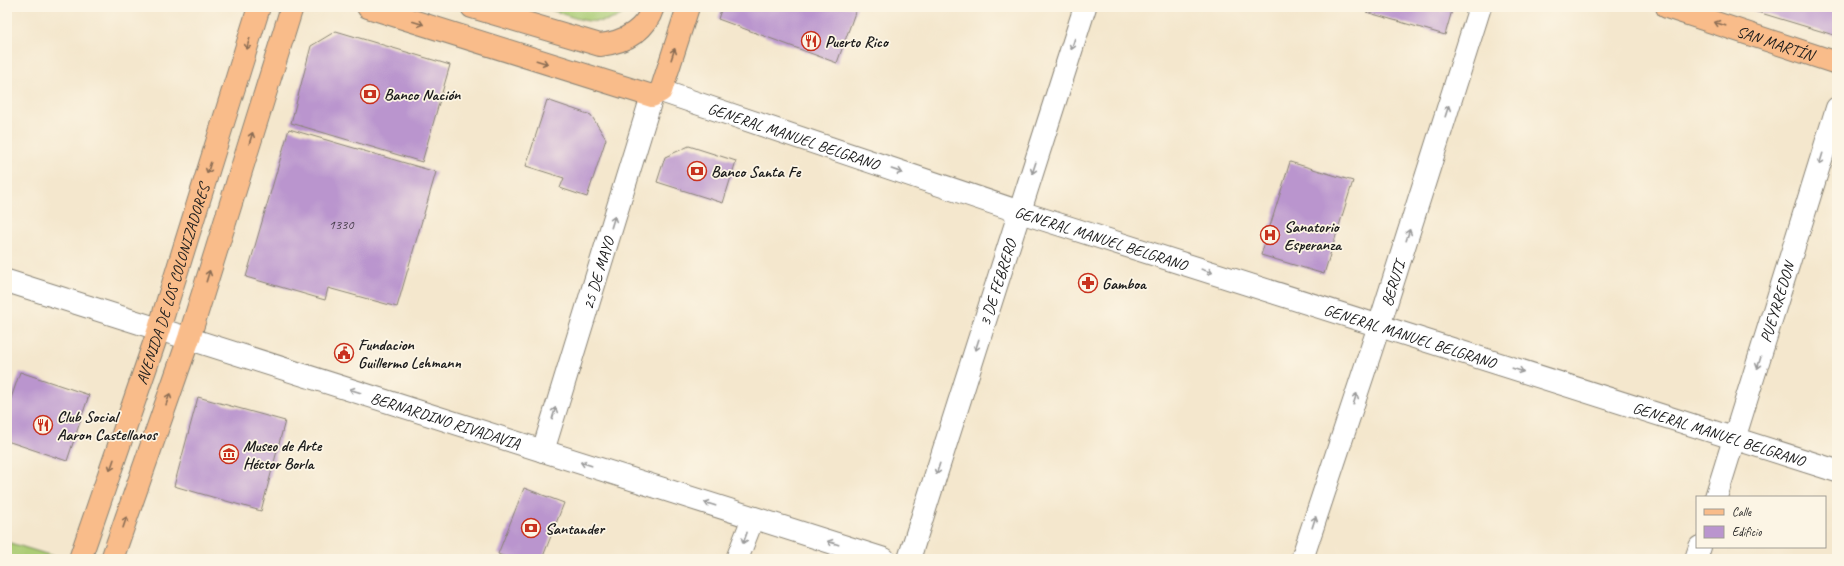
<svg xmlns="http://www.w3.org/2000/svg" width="1844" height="566" font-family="Caveat,sans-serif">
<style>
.green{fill:#abcc75;stroke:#647448}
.building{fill:#ba95ce}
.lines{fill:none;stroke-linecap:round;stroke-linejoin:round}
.minor-casing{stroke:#888274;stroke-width:24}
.major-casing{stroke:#888274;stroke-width:24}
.path{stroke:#888274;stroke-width:2.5;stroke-dasharray:1 3;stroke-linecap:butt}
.minor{stroke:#fff;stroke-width:22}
.major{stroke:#f9bc8a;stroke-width:22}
.oneway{stroke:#8a6c53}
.oneway2{stroke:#999}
.labels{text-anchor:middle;stroke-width:3.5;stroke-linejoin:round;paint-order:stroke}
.number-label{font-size:14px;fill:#443a48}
.poi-label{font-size:16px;font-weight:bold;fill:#1c1c1c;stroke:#fcf5e5;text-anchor:start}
.street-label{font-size:16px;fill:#1c1c1c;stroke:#fcf5e5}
</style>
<rect width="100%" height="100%" fill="#fcf5e5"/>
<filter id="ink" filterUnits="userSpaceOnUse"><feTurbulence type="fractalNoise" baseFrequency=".025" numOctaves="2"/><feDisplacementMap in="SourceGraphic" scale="8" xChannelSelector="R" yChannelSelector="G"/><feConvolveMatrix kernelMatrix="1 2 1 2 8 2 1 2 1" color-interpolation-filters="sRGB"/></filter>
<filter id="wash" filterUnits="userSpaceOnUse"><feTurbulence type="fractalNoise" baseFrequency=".012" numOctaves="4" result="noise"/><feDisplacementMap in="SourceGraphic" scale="16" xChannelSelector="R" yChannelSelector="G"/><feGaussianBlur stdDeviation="0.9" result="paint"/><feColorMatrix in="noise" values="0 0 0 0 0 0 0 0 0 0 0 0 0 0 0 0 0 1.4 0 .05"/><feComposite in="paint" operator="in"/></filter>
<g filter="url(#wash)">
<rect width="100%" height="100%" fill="#f4e7cd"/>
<g class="green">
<path d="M542,7H632C603,34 574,17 542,7Z"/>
<path d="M7,542L53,556V559H7Z"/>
</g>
<g id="blocks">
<g class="building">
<path d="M722,7H857L837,63L718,19Z"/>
<path d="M1367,7H1453L1445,35L1366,12Z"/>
<path d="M1741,7H1837V36Z"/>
<path d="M336,31L450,65L422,162L291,123L311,46Z"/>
<path d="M547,100L591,115L606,139L587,197L560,188L564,178L526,166Z"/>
<path d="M289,129L436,172L397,307L328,288L325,300L246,277Z"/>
<path d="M689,146L736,161L723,203L657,182L665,157Z"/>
<path d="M1290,162L1353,181L1324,274L1261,255Z"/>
<path d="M20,372L89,395L67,461L7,441V410Z"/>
<path d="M198,397L285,421L261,511L174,486Z"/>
<path d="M524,488L564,503L542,559H511L498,554Z"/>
</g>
</g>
</g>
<g filter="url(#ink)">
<use href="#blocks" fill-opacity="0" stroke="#888274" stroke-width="1"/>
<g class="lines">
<g class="minor-casing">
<g id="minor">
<path id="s1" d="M661,91L1020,212L1837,471"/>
<path id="s2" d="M7,281L884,559"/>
<path id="s3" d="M543,451L652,96"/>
<path id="s4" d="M1716,497L1837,108"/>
<path d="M737,559L753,518"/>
<path id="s5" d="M909,559L1085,7"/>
<path id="s6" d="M1302,559L1379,326L1480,7"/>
<path d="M1696,559L1700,547"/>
</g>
</g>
<g class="major-casing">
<g id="major">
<path d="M368,7L652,96L661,91L688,7"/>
<path d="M472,7L600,45C624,42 645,32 653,7"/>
<path id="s7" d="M1667,7L1837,63"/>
<path id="s8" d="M80,559L159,329L259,7"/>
<path d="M112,559L189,338L292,7"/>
</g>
</g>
<path class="path" d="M617,7L620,12"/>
<use href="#minor" class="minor"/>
<use href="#major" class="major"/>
</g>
<defs><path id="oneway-shaft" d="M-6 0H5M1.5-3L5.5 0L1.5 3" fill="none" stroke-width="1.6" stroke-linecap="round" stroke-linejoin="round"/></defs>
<g class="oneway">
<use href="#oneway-shaft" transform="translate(418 23) rotate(17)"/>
<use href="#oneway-shaft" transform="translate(1720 24) rotate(-162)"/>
<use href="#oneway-shaft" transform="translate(248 44) rotate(107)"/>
<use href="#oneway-shaft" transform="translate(673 54) rotate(-72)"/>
<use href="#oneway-shaft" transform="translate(542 62) rotate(17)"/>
<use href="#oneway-shaft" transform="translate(251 138) rotate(-73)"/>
<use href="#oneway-shaft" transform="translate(209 168) rotate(107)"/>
<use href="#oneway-shaft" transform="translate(208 276) rotate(-73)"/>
<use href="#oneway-shaft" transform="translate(168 399) rotate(-71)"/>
<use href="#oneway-shaft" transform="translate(112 465) rotate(109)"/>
<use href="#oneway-shaft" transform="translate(125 522) rotate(-71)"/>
</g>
<g class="oneway2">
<use href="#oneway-shaft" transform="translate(1073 44) rotate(108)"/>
<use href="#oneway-shaft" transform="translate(1447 111) rotate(-72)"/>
<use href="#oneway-shaft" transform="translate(1821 159) rotate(107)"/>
<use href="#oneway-shaft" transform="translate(1034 168) rotate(108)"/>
<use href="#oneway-shaft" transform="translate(897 171) rotate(19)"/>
<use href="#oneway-shaft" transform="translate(613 222) rotate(-73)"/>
<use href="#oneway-shaft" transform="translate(1408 235) rotate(-72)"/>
<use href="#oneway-shaft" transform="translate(1207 271) rotate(18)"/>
<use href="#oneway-shaft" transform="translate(977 345) rotate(108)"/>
<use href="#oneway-shaft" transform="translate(1759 363) rotate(107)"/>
<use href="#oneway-shaft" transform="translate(1518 370) rotate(18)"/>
<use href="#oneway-shaft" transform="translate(355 391) rotate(-162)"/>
<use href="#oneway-shaft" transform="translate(1355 399) rotate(-72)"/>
<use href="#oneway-shaft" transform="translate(554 413) rotate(-73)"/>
<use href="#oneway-shaft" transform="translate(586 464) rotate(-162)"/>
<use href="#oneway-shaft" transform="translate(938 469) rotate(108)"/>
<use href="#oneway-shaft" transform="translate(710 504) rotate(-162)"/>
<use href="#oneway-shaft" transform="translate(1314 522) rotate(-72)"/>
<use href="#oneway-shaft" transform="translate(745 538) rotate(110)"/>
<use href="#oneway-shaft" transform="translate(833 543) rotate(-162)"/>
</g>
</g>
<defs>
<g id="restaurant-ring" transform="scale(1)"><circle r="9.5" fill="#fcf5e5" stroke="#c8321e" stroke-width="1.5"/><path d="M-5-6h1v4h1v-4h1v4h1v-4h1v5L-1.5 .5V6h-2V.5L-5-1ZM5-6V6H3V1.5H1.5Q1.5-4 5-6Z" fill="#c8321e"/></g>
<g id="bank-ring" transform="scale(1)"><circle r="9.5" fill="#fcf5e5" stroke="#c8321e" stroke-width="1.5"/><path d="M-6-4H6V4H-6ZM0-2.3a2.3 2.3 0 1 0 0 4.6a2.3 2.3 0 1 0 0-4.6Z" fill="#c8321e"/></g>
<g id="hospital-ring" transform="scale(1)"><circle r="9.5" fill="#fcf5e5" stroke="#c8321e" stroke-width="1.5"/><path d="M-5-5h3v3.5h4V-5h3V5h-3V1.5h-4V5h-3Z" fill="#c8321e"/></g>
<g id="pharmacy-ring" transform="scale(1)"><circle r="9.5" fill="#fcf5e5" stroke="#c8321e" stroke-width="1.5"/><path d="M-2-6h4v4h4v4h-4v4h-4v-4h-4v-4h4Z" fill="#c8321e"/></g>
<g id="civic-ring" transform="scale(1)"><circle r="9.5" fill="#fcf5e5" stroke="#c8321e" stroke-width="1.5"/><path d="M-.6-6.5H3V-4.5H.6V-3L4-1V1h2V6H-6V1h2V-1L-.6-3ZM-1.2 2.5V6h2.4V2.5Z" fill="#c8321e"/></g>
<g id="museum-ring" transform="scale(1)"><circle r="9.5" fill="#fcf5e5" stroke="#c8321e" stroke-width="1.5"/><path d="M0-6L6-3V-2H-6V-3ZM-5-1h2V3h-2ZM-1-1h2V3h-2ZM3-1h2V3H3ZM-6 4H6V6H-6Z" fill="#c8321e"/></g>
</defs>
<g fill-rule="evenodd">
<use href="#restaurant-ring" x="811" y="41"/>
<use href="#bank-ring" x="370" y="94"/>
<use href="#bank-ring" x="697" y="171"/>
<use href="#hospital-ring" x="1270" y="235"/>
<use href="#pharmacy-ring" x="1088" y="283"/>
<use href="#civic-ring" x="344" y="353"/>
<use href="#restaurant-ring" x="43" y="425"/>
<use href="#museum-ring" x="229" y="454"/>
<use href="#bank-ring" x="531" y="528"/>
</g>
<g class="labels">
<g class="number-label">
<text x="341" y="229">1330</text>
</g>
<g class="poi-label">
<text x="825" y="47">Puerto Rico</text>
<text x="384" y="100">Banco Nación</text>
<text x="711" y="177">Banco Santa Fe</text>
<text x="1284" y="232">Sanatorio<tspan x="1284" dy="18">Esperanza</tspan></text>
<text x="1102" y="289">Gamboa</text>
<text x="358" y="350">Fundacion<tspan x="358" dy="18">Guillermo Lehmann</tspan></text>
<text x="57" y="422">Club Social<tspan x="57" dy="18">Aaron Castellanos</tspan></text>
<text x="243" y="451">Museo de Arte<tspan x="243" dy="18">Héctor Borla</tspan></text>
<text x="545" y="534">Santander</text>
</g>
<g class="street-label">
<text dy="6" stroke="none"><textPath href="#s7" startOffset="114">SAN MARTÍN</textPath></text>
<text dy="6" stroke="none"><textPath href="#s1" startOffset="140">GENERAL MANUEL BELGRANO</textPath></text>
<text dy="6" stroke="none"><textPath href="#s1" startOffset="464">GENERAL MANUEL BELGRANO</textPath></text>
<text dy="6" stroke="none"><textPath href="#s3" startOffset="186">25 DE MAYO</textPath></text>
<text dy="6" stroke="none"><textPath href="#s5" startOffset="290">3 DE FEBRERO</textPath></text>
<text dy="6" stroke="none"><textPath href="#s6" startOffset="290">BERUTI</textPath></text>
<text dy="6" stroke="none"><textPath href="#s8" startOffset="290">AVENIDA DE LOS COLONIZADORES</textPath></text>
<text dy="6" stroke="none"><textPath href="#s4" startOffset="204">PUEYRREDON</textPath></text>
<text dy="6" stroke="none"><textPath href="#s1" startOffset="788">GENERAL MANUEL BELGRANO</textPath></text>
<text dy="6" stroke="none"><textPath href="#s2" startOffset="460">BERNARDINO RIVADAVIA</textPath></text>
<text dy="6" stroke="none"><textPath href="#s1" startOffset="1112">GENERAL MANUEL BELGRANO</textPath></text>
</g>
</g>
<rect width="1844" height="566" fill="none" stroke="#fcf5e5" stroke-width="24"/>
<rect x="1696" y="496" width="130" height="52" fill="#fcf5e5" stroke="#a29e95"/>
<rect x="1704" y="509" width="20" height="6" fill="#f9bc8a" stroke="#a29e95"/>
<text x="1732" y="516" font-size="12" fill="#1c1c1c">Calle</text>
<rect x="1704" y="526" width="20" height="12" fill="#ba95ce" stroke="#a29e95"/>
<text x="1732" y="536" font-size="12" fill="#1c1c1c">Edificio</text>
</svg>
